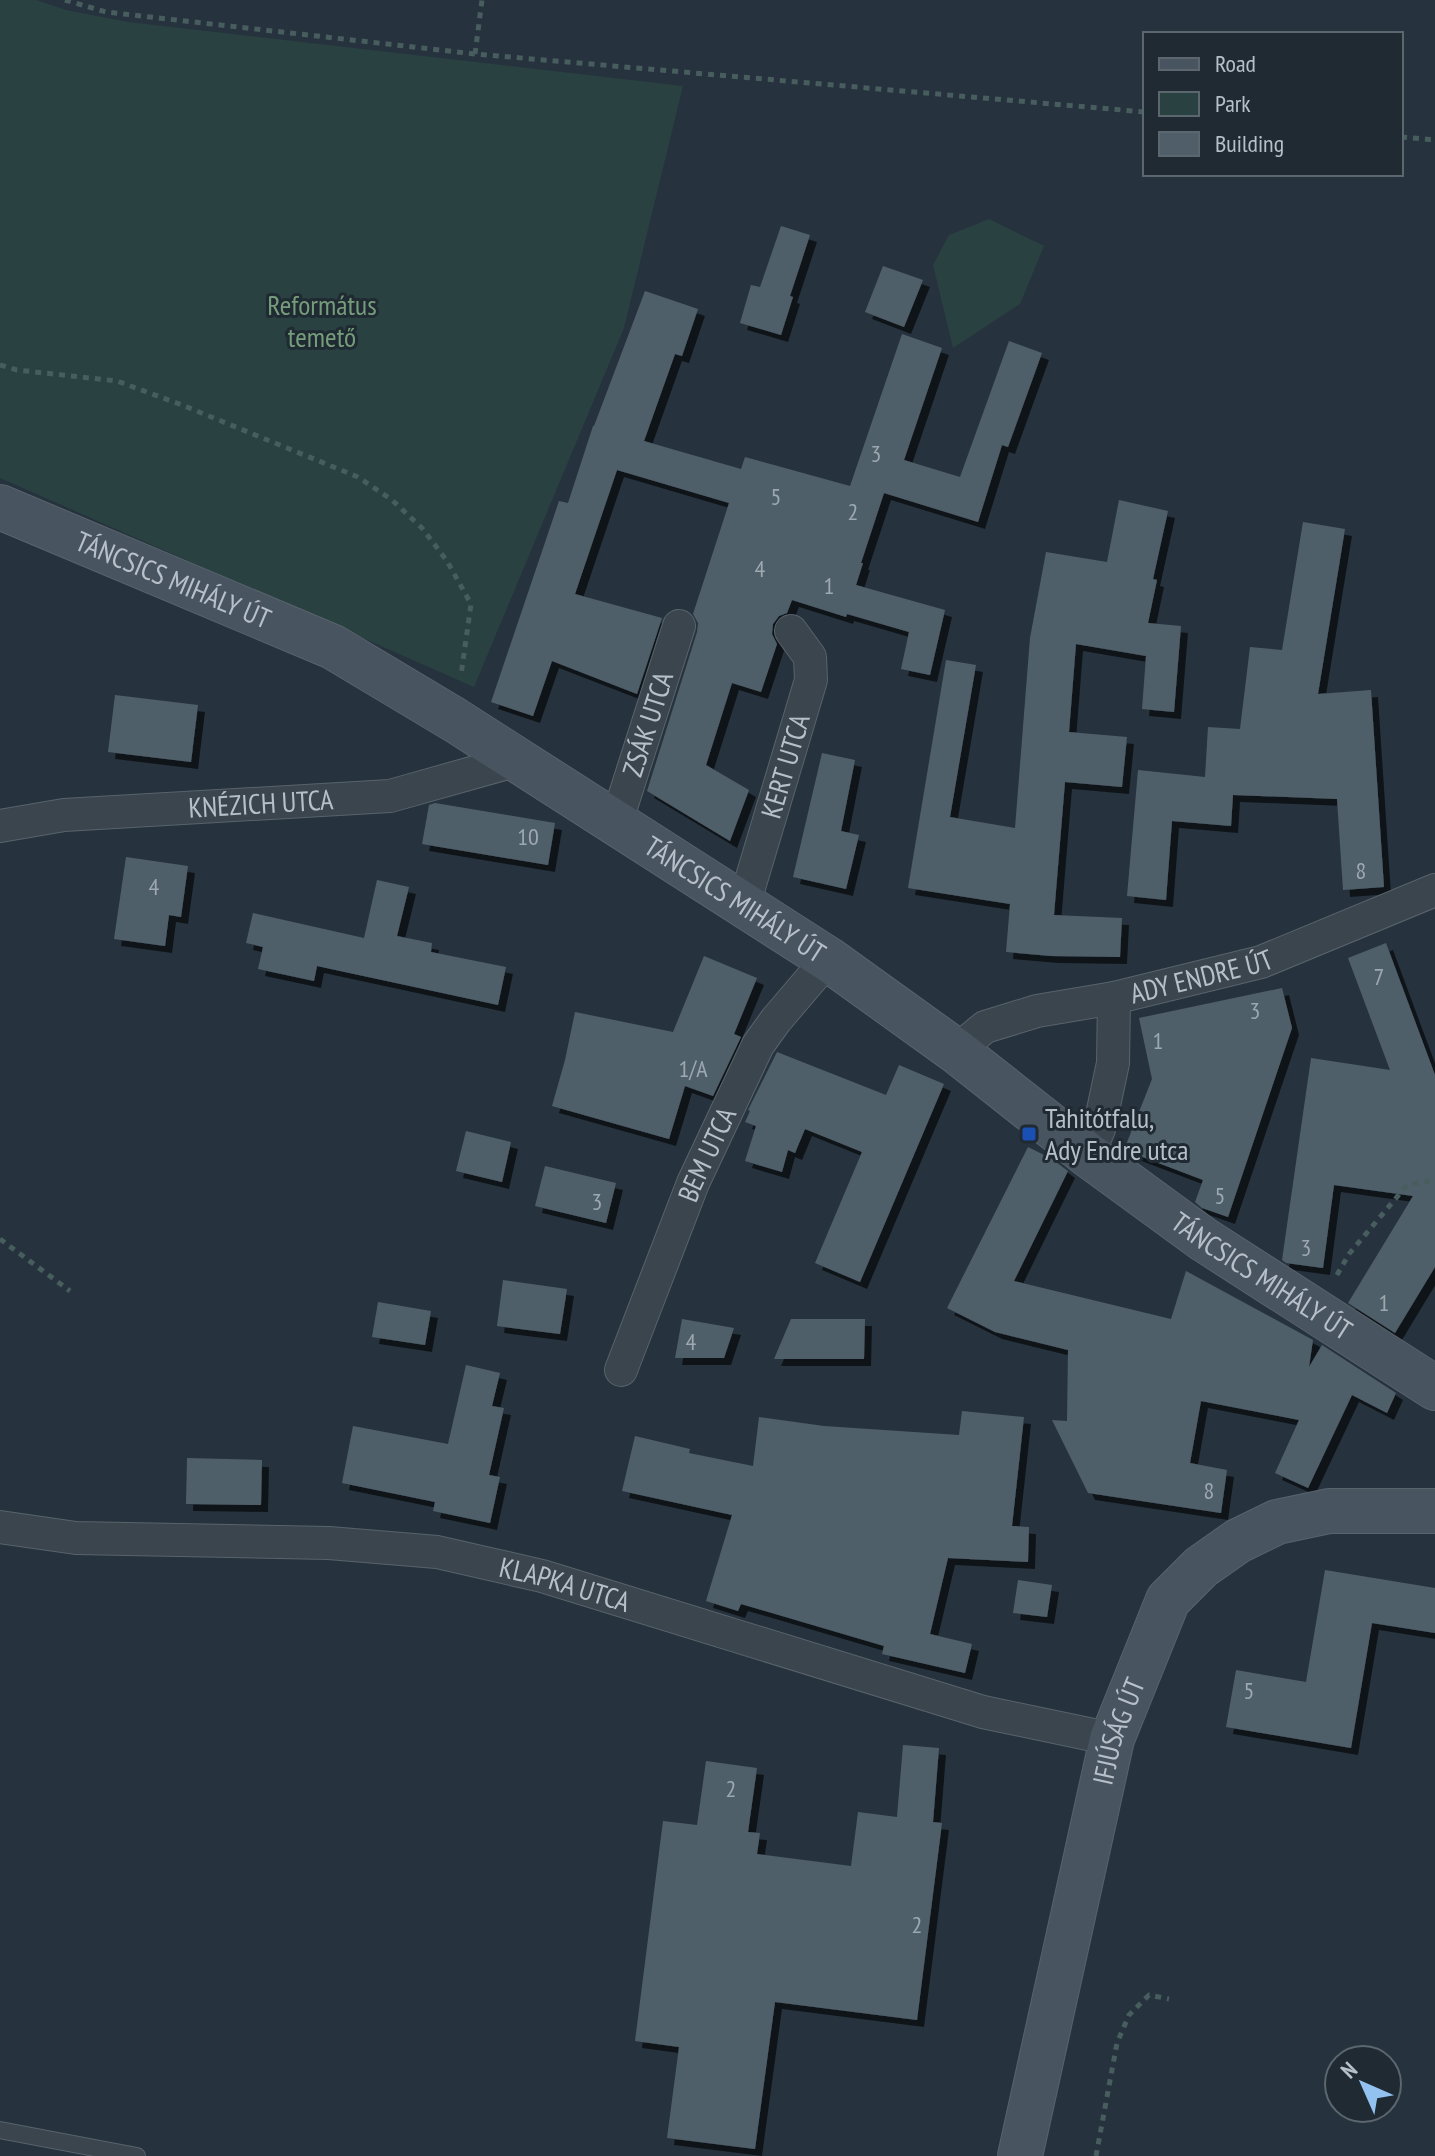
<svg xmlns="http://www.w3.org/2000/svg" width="1435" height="2156" font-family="'PT Sans Narrow',sans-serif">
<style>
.green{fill:#294140}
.building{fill:#505e69;filter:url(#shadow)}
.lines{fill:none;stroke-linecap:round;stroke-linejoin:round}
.lane-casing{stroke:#58636c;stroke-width:18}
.street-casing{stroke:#58636c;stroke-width:34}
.secondary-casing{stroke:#58636c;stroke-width:46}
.path{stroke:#485d5d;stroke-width:5;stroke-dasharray:6 6;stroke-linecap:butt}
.lane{stroke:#3a454e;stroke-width:16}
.street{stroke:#3a454e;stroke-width:32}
.secondary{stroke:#495461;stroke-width:44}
.transit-dot{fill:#1a4fb4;stroke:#1f2a33;stroke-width:3}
.labels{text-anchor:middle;stroke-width:6;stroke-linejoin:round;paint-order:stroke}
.number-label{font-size:24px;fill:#9da8b1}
.park-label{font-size:28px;fill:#769d7b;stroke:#1f2a33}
.street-label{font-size:28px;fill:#b7c0c9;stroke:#1f2a33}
.poi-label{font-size:28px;fill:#b7c0c9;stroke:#1f2a33;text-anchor:start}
</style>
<defs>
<filter id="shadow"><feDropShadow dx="7" dy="7" stdDeviation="0" flood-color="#0009"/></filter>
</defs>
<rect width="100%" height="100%" fill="#26333e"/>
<g class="green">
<path d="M0,0H36L66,10L128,22L683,86L624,328L474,687L0,478Z"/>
<path d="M989,219L1044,246L1020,304L953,348L933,265L949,235Z"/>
</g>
<g class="building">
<path d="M781,226L810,235L790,296L793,297L781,335L740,323L751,285L760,287Z"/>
<path d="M883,266L923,280L904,327L865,312Z"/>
<path d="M645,291L698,309L682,356L675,354L644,441L741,469L745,457L850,486L902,334L942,348L904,460L960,477L1009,341L1042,353L1008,447L1002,445L978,522L884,493L861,563H863L856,585L945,610L930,675L901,669L909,632L847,614L846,617L792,600L787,613L779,616L773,624L772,634L777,644L761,692L732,683L706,765L749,790L730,841L647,791L697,632L698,623L693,614L729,503L617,470L575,594L662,618L637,694L552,661L533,716L491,702L559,501L568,503L593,426H594Z"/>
<path d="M1119,500L1168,511L1153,579L1157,580L1148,623L1181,626L1174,712L1142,709L1146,656L1076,644L1069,732L1127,737L1122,787L1065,782L1054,915L1122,918L1120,957L1051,956L1006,952L1010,904L908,888L946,660L976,665L950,817L1015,828L1030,638L1046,552L1107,562Z"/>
<path d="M1303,522L1345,529L1318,694L1371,690L1384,887L1343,890L1337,799L1233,795L1231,826L1172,821L1166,900L1127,896L1138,770L1205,777L1208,727L1240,729L1250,647L1282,650Z"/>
<path d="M115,695L198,705L191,762L108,752Z"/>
<path d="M822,753L855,760L841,831L859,835L846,889L793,877Z"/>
<path d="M435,803L555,823L548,865L422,844L429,805Z"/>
<path d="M126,857L188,866L181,917L169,915L165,946L114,939Z"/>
<path d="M377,880L409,887L397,936L432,943L431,952L506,967L498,1005L317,966L314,981L258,969L263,947L246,943L253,913L364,938Z"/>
<path d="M1386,943L1435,1075V1267L1395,1333L1348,1303L1413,1196L1334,1185L1323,1268L1286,1263L1282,1260L1311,1058L1390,1070L1348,958Z"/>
<path d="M704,956L757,978L734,1034L741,1037L713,1096L685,1086L669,1139L552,1106L565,1060L575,1012L673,1032Z"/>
<path d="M1282,988L1292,1028L1228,1217L1202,1208L1195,1202L1203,1180L1124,1150L1152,1079L1139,1018Z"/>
<path d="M777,1052L886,1095L899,1065L944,1084L860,1282L815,1263L862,1152L805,1129L795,1153L788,1150L782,1172L745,1161L756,1126L745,1122L750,1111L748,1110Z"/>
<path d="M466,1131L511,1142L502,1182L456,1171Z"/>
<path d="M1028,1147L1052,1159L1068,1171L1014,1281L1171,1319L1186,1271L1313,1340L1309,1367L1322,1345L1396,1393L1387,1413L1352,1395L1308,1488L1275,1473L1299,1420L1201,1401L1190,1463L1227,1470L1221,1513L1088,1493L1052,1420L1067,1421L1068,1350L995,1332L947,1308Z"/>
<path d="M545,1166L616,1183L606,1223L535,1206Z"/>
<path d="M503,1280L567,1289L560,1334L497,1326Z"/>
<path d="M378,1302L431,1311L425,1345L372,1337Z"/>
<path d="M682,1319L734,1328L724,1358H675Z"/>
<path d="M791,1319H865L864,1359H774Z"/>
<path d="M466,1365L500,1373L492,1406L504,1408L489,1475L500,1477L490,1523L433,1511L435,1502L342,1483L353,1426L448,1444Z"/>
<path d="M962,1411L1024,1417L1012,1526L1029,1527L1028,1562L948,1558L930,1634L972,1644L965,1673L882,1654L884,1646L741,1604L738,1611L706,1601L732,1515L622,1491L635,1436L690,1449L689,1453L753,1466L759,1417L824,1426L959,1435Z"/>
<path d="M187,1458L262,1460L261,1505L186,1504Z"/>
<path d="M1325,1570L1435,1588V1633L1372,1623L1351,1748L1226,1727L1236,1670L1306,1682Z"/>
<path d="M1018,1580L1052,1585L1047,1617L1013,1613Z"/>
<path d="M903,1745L939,1748L933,1822L942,1823L917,2020L775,2002L755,2149L667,2138L679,2047L635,2041L663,1821L697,1825L706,1761L757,1768L748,1832L760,1833L757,1854L851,1866L858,1812L897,1817Z"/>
</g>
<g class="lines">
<g class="lane-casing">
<path id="lane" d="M0,2130L137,2156"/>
</g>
<g class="street-casing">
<g id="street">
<path id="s1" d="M616,823L679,626"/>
<path id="s2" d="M0,826L64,815L390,796L518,760"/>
<path id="s3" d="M744,904L811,680L810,657L791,631"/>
<path id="s4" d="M956,1051L985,1027L1037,1011L1114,998L1261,962L1435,890"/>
<path d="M1088,1155L1099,1129L1113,1063L1114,998"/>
<path id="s5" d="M621,1370L693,1183L758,1045L776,1020L828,959"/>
<path id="s6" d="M0,1527L76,1538L329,1543L437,1552L542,1576L983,1712L1112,1739"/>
</g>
</g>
<g class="secondary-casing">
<g id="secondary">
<path id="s7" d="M0,507L333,647L455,720L828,959L956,1051L1088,1155L1203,1239L1435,1388"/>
<path id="s8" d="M1020,2156L1112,1739L1168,1600L1201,1567L1238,1541L1277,1522L1329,1511H1435"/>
</g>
</g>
<g class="path">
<path d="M65,0L106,12L475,54L1145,112"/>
<path d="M475,54L482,0"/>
<path d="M1401,137L1435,140"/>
<path d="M0,365L17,370L117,381L182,405L358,477L392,500L422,528L447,561L471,604L461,675"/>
<path d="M0,1239L70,1291"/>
<path d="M1337,1275L1349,1254L1407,1185L1435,1180"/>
<path d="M1096,2156L1117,2043L1129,2015L1149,1995L1169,1999"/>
</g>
<use href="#lane" class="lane"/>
<use href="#street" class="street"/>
<use href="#secondary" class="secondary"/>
</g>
<rect class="transit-dot" x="1021" y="1126" width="16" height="16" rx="4"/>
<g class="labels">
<g class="number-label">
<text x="876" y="462">3</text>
<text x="776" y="505">5</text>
<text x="853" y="520">2</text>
<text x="760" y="577">4</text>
<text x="829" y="594">1</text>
<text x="528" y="845">10</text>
<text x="1361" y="879">8</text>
<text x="154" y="895">4</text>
<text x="1379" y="985">7</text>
<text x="1255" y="1019">3</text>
<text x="1158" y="1049">1</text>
<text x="693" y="1077">1/A</text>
<text x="1220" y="1204">5</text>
<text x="597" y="1210">3</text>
<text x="1306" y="1256">3</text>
<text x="1384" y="1311">1</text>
<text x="691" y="1350">4</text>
<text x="1209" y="1499">8</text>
<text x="1249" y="1699">5</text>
<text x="731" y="1797">2</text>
<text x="917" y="1933">2</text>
</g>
<g class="park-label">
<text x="322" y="315">Református<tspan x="322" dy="32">temető</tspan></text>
</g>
<g class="street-label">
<text dy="10" stroke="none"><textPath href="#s7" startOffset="188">TÁNCSICS MIHÁLY ÚT</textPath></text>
<text dy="10" stroke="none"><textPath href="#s1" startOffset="104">ZSÁK UTCA</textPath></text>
<text dy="10" stroke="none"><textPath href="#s3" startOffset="144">KERT UTCA</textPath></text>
<text dy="10" stroke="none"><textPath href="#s2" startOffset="262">KNÉZICH UTCA</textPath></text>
<text dy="10" stroke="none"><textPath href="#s7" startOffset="836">TÁNCSICS MIHÁLY ÚT</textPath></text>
<text dy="10" stroke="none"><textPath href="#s4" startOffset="260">ADY ENDRE ÚT</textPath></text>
<text dy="10" stroke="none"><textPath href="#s5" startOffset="232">BEM UTCA</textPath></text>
<text dy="10" stroke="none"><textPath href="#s7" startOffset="1484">TÁNCSICS MIHÁLY ÚT</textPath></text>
<text dy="10" stroke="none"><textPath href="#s6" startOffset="570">KLAPKA UTCA</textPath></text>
<text dy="10" stroke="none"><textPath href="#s8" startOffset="436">IFJÚSÁG ÚT</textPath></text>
</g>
<g class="poi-label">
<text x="1045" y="1128">Tahitótfalu,<tspan x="1045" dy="32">Ady Endre utca</tspan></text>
</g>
</g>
<rect x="1143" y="32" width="260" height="144" fill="#1f2a33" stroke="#5c666f" stroke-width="2"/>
<rect x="1159" y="58" width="40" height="12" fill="#495461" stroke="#5c666f" stroke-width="2"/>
<text x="1215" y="72" font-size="24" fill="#b7c0c9">Road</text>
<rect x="1159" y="92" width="40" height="24" fill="#294140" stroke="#5c666f" stroke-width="2"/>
<text x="1215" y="112" font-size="24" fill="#b7c0c9">Park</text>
<rect x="1159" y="132" width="40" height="24" fill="#505e69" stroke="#5c666f" stroke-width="2"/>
<text x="1215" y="152" font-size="24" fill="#b7c0c9">Building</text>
<g transform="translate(1363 2084) rotate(315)"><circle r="38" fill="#1f2a33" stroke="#5c666f" stroke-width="2"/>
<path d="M0-6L14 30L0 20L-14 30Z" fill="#93c2f1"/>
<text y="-12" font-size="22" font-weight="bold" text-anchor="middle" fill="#b7c0c9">N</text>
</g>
</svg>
